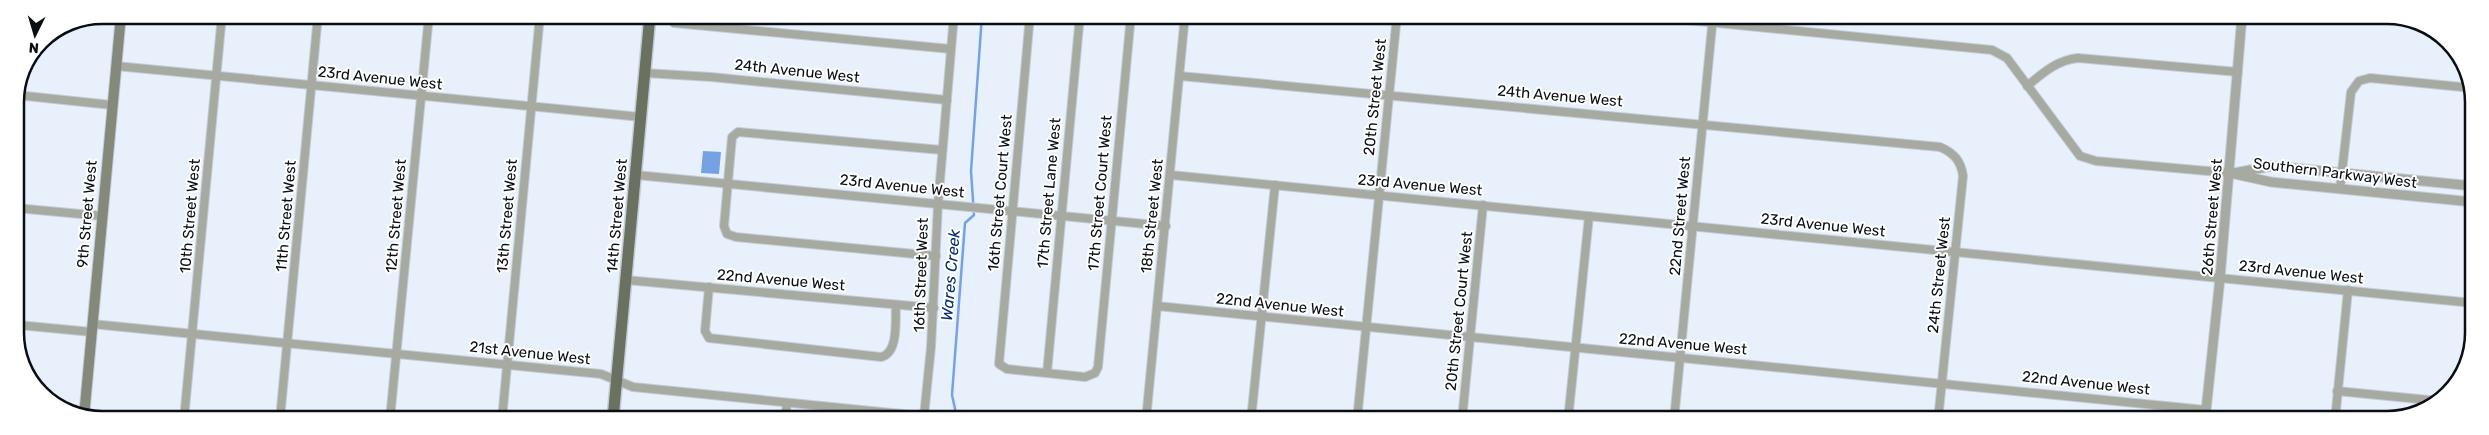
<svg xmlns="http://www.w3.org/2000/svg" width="2489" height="435" font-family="Rubik,sans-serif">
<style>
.green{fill:#aac8f6}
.water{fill:#75a2e5}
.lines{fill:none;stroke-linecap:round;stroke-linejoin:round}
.stream{stroke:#75a2e5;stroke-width:2.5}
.minor-casing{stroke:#c4ccd7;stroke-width:10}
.tertiary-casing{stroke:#c4ccd7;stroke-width:11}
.secondary-casing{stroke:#c4ccd7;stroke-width:12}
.primary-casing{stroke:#c4ccd7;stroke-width:14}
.minor{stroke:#a7aaa1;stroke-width:8}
.tertiary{stroke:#a7aaa1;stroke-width:9}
.secondary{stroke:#84897b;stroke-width:10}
.primary{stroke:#6b7160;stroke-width:11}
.labels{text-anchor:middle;stroke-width:4;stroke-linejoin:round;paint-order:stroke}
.street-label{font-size:15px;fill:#090e14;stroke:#fff}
.water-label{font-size:16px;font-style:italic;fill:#032e69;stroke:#fff}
.rim{fill:none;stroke:#090e14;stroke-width:2.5}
</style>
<rect width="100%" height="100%" fill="#e8f0fc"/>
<path class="green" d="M791,410L905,419H790Z"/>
<path class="water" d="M703,151L721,152L719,174L701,173Z"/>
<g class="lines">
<path class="stream" d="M957,418L952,395L965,223L974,215L971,171L982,15"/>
<g class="minor-casing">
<g id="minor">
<path d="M1030,15L999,364L1007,369L1085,377L1095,373L1098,367L1131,15"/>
<path d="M1647,16L1992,50L2007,58L2080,156L2096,161L2230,173"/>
<path d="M674,23L951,49"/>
<path d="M116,66L641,117"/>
<path d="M645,73L711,77L947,100"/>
<path d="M1180,76L1940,147C1954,153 1961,161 1963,176L1938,420"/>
<path d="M2027,86C2043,73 2057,60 2078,58L2238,72"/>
<path d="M16,95L112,105"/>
<path d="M636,175L1166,226"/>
<path d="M1171,175L2473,303"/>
<path d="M2340,189L2351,92L2359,81L2370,78L2472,88"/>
<path d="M16,208L102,216"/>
<path d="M936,256L736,237L727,234L724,226L732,137L738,132L942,150"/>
<path d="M626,280L934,308"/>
<path d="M709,287L705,331L709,338L881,357C899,353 895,320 896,305"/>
<path d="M1157,306L2206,410"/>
<path d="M92,324L601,374L633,387L962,420"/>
<path d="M18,325L92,332"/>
<path d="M1047,373L1080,15"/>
<path d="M2337,391L2439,401"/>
<path d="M924,416L931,347L938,204L954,15"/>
<path d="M184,419L222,15"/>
<path d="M280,419L318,15"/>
<path d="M390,419L429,15"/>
<path d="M502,419L540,15"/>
<path d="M785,419L787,403"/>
<path d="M1146,420L1185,15"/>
<path d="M1251,420L1275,185"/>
<path d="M1357,420L1397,15"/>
<path d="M1462,420L1483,205"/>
<path d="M1568,420L1589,216"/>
<path d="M1674,420L1713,16"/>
<path d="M2335,420L2348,290"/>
</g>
</g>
<g class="tertiary-casing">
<g id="tertiary">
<path d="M2230,173L2271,182L2473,202"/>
<path d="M2234,173L2272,166L2473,186"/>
<path d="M2205,420L2220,278L2242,16"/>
</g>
</g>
<g class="secondary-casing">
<path id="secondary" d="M84,417L121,15"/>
</g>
<g class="primary-casing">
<path id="primary" d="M613,419L650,15"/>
</g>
<use href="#minor" class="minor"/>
<use href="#tertiary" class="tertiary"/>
<use href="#secondary" class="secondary"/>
<use href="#primary" class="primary"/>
</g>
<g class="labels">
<g class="street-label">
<text transform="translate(797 71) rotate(6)" y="5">24th Avenue West</text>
<text transform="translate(380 78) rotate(6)" y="5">23rd Avenue West</text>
<text transform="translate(1560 96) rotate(5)" y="5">24th Avenue West</text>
<text transform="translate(1375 97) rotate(-84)" y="5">20th Street West</text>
<text transform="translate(2335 173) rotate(7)" y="5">Southern Parkway West</text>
<text transform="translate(1420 185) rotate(5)" y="5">23rd Avenue West</text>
<text transform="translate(902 186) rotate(6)" y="5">23rd Avenue West</text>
<text transform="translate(1000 193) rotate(-85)" y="5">16th Street Court West</text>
<text transform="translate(1049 193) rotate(-85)" y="5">17th Street Lane West</text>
<text transform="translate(1100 193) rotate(-85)" y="5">17th Street Court West</text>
<text transform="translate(87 214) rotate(-85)" y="5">9th Street West</text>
<text transform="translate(190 216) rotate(-85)" y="5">10th Street West</text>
<text transform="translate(286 216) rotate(-85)" y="5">11th Street West</text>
<text transform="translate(396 216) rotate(-85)" y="5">12th Street West</text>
<text transform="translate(507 216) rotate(-85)" y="5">13th Street West</text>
<text transform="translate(617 216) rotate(-85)" y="5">14th Street West</text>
<text transform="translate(1152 216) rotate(-84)" y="5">18th Street West</text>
<text transform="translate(1680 216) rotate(-85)" y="5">22nd Street West</text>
<text transform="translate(2212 217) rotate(-85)" y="5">26th Street West</text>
<text transform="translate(1823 225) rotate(6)" y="5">23rd Avenue West</text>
<text transform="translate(2301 272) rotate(6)" y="5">23rd Avenue West</text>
<text transform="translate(921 275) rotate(-88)" y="5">16th Street West</text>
<text transform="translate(1939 275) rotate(-84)" y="5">24th Street West</text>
<text transform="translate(781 280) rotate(5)" y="5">22nd Avenue West</text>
<text transform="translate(1280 305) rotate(6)" y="5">22nd Avenue West</text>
<text transform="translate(1459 311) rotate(-84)" y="5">20th Street Court West</text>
<text transform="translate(1683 344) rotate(5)" y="5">22nd Avenue West</text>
<text transform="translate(530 353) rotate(6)" y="5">21st Avenue West</text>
<text transform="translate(2086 383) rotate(6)" y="5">22nd Avenue West</text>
</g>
<g class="water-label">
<text transform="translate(950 275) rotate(-85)" y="6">Wares Creek</text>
</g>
</g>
<path d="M0 0H2489V435H0ZM102 24H2387A78 78 0 0 1 2465 102V333A78 78 0 0 1 2387 411H102A78 78 0 0 1 24 333V102A78 78 0 0 1 102 24Z" fill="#fff" fill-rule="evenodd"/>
<path class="rim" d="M102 24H2387A78 78 0 0 1 2465 102V333A78 78 0 0 1 2387 411H102A78 78 0 0 1 24 333V102A78 78 0 0 1 102 24Z"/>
<g transform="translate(35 35) rotate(185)" stroke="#ffffff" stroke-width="4" paint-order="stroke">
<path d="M0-4L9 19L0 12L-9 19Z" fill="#090e14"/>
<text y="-8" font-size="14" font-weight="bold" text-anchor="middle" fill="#090e14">N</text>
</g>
</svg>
